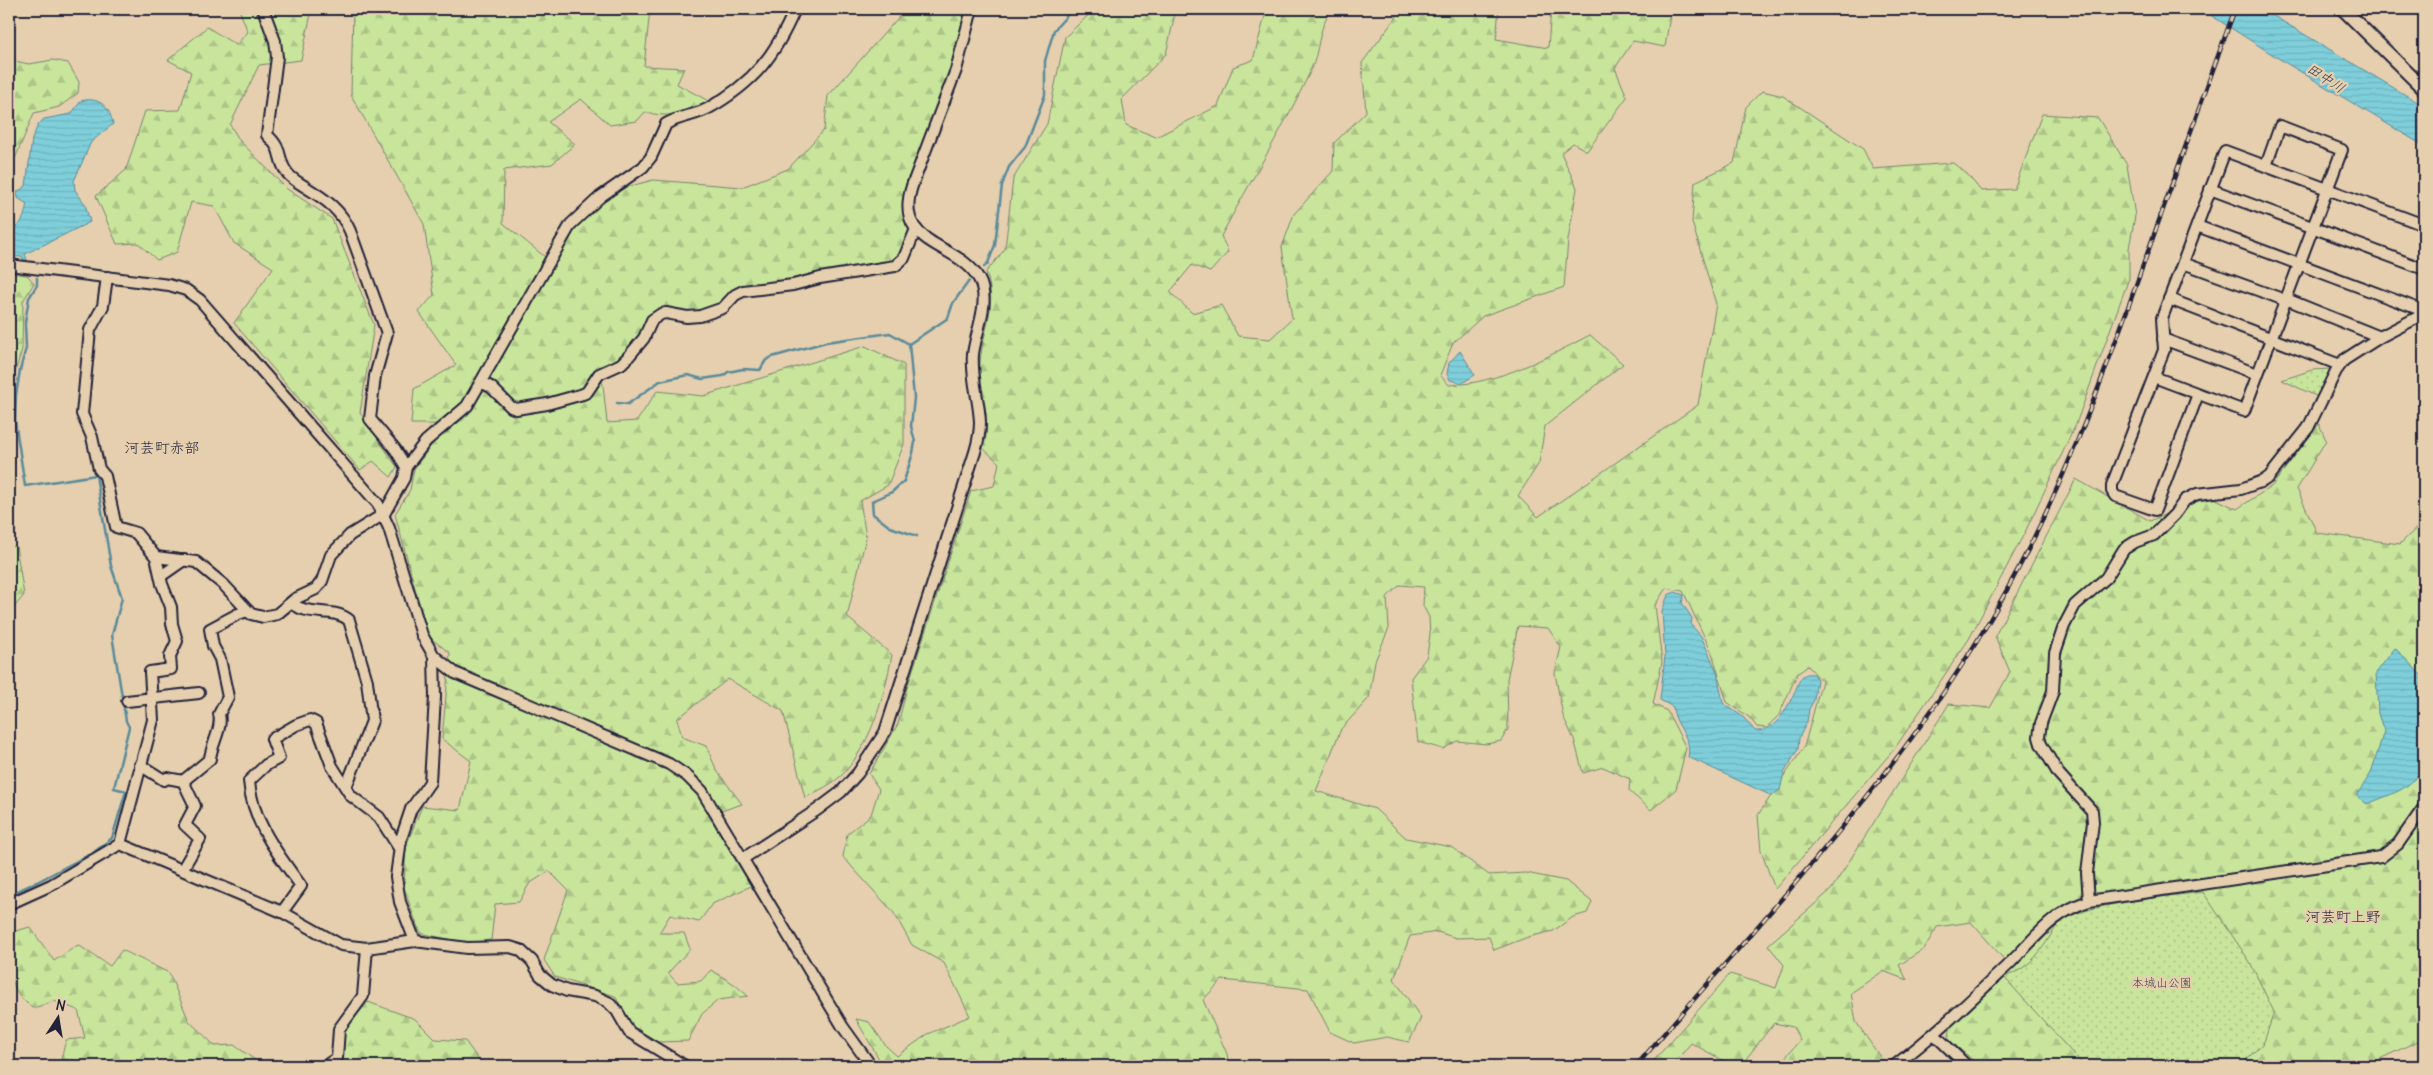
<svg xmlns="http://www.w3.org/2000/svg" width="2433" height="1075" font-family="Delius,'Klee One',sans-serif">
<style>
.forest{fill:url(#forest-firs);stroke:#76846c}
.park{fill:url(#park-dots);stroke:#76846c}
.water{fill:url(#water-rules);stroke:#5a8a9b}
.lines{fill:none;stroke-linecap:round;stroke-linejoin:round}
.stream{stroke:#5a8a9b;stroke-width:2.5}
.minor-casing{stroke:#22223b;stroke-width:14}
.major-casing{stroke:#22223b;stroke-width:16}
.minor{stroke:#e5cfae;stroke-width:10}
.major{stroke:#e5cfae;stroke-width:12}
.rail-casing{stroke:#22223b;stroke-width:4.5}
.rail{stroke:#e5cfae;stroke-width:2.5;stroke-dasharray:8;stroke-linecap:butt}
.labels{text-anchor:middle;stroke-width:4.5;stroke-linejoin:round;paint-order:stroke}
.park-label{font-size:12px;fill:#3b3f4a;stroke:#e5cfae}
.water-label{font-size:14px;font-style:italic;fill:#303c53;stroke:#e5cfae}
.quarter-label{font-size:15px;fill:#22223b;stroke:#e5cfae}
</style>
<defs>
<pattern id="forest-firs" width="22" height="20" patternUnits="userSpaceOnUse" patternTransform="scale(1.25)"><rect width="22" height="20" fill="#c9e59c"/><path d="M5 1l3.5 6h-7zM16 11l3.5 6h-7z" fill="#acc487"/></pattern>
<pattern id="park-dots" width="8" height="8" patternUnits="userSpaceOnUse" patternTransform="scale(1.25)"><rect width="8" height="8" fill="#c9e59c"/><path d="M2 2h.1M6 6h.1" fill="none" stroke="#acc487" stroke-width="1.8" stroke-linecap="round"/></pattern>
<pattern id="water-rules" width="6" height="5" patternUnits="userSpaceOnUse" patternTransform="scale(1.25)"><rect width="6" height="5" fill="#7fcfdb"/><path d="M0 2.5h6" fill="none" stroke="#6db1bd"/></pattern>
</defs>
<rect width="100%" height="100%" fill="#e5cfae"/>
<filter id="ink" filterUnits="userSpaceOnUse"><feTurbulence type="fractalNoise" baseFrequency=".02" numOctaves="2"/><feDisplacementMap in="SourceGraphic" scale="10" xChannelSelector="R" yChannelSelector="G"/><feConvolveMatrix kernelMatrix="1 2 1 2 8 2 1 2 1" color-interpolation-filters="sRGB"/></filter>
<g filter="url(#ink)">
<g class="forest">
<path d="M239,9H312L301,60L259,65L230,125L240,141L287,189L332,219L374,325L360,413L397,467L391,477L373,461L360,470L234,323L273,268L234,243L214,206L191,202L177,252L157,260L138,243L117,244L96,196L126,170L145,111L180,110L191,72L168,60L207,27L236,45L248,32Z"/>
<path d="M353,9H650L644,66L684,68L677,84L712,103C688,113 671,119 645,112L637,121L610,125L581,99L548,122L575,144L552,164L504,170L503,223L545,257L467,398L436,424H411L414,389L456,365L419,312L434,295L424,224L351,95Z"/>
<path d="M902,9H967L952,71L906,183C902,203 904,215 912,233L903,255L895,263L745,289L722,305L685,313L666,309L620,362L598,370L603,385L607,423L637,421L657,391L703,396L865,346L904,365V444L888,485L860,501L866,537L847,617L892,655C884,696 873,740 844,773C835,783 817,791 805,798L783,711L728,679L677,719L682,737L706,746L717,771L742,804L709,815L751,886L712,904L699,922L670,915L659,933H684L690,949L668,973L677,983L701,981L711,970L734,984L748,996L718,1000L702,1014L688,1041L657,1042L632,1026L615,996L555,977L544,960L568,890L549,871L529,884L519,902L495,904L491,940L466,943L420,933L404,889L406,846L422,806L460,810L471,761L442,739L450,653L428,636L395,514L410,490L414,469L434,442L468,415L568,235L585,216L619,189L653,180L742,187L788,169L824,130L828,96L898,18Z"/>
<path d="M1095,9H1176L1166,54L1122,99L1126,125L1156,137L1218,106L1233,67L1253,60L1267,9H1331C1317,31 1320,50 1311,70C1284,127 1251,180 1221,236L1228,252L1210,272L1192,265L1170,292L1192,313L1221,305L1238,336L1270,339L1292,319L1282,247L1294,214L1333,171L1334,143L1366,112L1362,63L1400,12L1416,9H1499L1496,39L1548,48L1551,9H1671L1665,47L1633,41L1615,68L1627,97L1587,151L1573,143L1561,153L1577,188L1568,240L1564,287L1483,316L1453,343L1440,375L1449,385C1497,384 1548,357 1590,335L1623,364L1545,426L1539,463L1518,496L1538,517L1698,405L1716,304L1692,222L1695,182L1734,163L1746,107L1762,91L1783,96L1863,149L1873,169L1953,163L1967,174L1981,191L2014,189L2042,114L2098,118L2127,165L2135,216L2129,248V278L2076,424L2026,530L1969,639L1895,748L1775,889L1761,851L1758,815L1804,747L1822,681L1808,666L1797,674L1779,715L1766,728L1757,727L1749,717L1727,702L1712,653L1683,591L1666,588L1655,605L1662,662L1653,704L1667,711L1686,748L1676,789L1651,810L1629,791L1630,779L1603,767L1583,773L1574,739L1563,716L1555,673L1561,647L1548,628L1518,626L1507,679L1508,729L1501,741L1486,744L1457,741L1443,749L1418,742L1411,678L1427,656L1430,634L1429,617L1423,606L1424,587L1400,585L1387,597L1389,628L1375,661L1369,698L1341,729L1316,791L1375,809L1406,838L1451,847L1489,875L1526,873L1566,881L1592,902L1587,913L1573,917L1553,931L1528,937L1494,950L1489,937L1456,938L1438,932L1410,936L1394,979L1421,1018L1409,1042L1387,1037L1354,1043L1330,1032L1308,989L1222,980L1203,1000L1227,1054L1229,1066H883L856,1019L869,1022L886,1046L897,1056L928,1034L970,1016L944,963L912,945L894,913L843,857L847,834L871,815L879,789L869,774L898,724L907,688L971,491L994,486L999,463L983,448C992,423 982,400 980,375C978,336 1000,311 986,272L1005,249L1013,179L1047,124L1065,37Z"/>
<path d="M9,60L29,64L53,60L68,63L79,82L78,93L59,107L34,113L9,173Z"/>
<path d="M9,273L27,275L34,283L23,301L22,349L14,376L13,392L9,393Z"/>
<path d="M2319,424L2326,440L2297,489L2317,533L2400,544L2424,521V1038L2365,1066H1980L1948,1039L1951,1027L2010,966L1971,922L1937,927L1924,949L1899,965L1907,980L1883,971L1851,993L1856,1022L1885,1064L1881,1066H1778L1800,1040L1793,1027L1774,1023L1742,1064H1730L1691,1043L1672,1066H1649L1730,974L1776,988L1784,965L1768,945L1831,890L1949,704L1990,708L2010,672L1995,636L2076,479L2150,521L2194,502L2214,498L2237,509L2272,486Z"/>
<path d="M16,546L24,595L15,606L9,605V547Z"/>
<path d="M30,927L54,961L78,945L110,966L122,950L169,973L189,1021L215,1046L234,1045L262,1065L107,1066L61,1059L66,1040L85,1038L78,1010L54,1001L34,1008C6,992 9,961 9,933Z"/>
<path d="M368,1002L415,1019L435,1039L465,1041L483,1066H335L343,1060V1032Z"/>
</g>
<g class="park">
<path d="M2332,369L2318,397L2282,380L2312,370Z"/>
<path d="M2203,892L2250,962L2274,1012L2264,1042L2240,1066H2084L2004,977C2027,969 2037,957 2049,938C2053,932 2057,924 2063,920C2085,904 2172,896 2203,892Z"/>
</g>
<g class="water">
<path d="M2201,9H2262L2424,106V146L2286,63Z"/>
<path d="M85,100C102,98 110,109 113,124L91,142L74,181L75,190L85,204L90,222L25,254L27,260L24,261L22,256L17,257L9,254V229C23,227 24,216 27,204L18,198L17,192L26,186L32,139L38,125L44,119L71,114L81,101Z"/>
<path d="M1460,351L1475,375L1462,383L1450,380L1447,374L1449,363Z"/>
<path d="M1675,592L1684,595L1682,603L1692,618L1691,625L1701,636L1717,672L1723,703L1743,717L1755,731C1777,732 1788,706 1796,689C1798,685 1799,679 1803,676C1807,673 1810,674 1814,674L1817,679L1814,700L1809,709L1807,722L1799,738L1798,749L1784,773L1780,790L1772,796L1688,757C1693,737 1674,726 1673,707L1660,700L1665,656L1662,611L1668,595Z"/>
<path d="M2395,648L2424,678V759C2417,789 2393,793 2367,804L2358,797V793L2371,773L2384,731L2378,714L2376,673Z"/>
</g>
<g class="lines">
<g class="stream">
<path d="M984,267L988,263L995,245L1002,185L1009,167L1025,147L1045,95V61L1054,30L1073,9"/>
<path d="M37,278V285L29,298L25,322L26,348L20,370L16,395L15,421L25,486L96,475L111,566L122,598L112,635L126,721L129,727L114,788L126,791L112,838L93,853"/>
<path d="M909,344L914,398L911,426L915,442L913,453L904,481L892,492L872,501L873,514L890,527L917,536"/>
<path d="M617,403L628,404L660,381L688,375L702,379L723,376L728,372L743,369L760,370L766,360L772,357L826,342L890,333L909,344L948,318L953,303L969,281"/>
<path d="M9,895L37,882L88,855"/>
</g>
<g class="minor-casing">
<g id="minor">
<path d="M263,9L275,41L277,57L267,135C285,151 276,160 288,174C293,180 301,184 307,188C325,199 341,210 350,231L387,333L375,376L370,419L395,449L406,467"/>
<path d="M2210,189L2424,269"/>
<path d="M2197,226L2424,311"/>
<path d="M2183,263L2285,300"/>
<path d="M9,265L169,285L186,290L200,300L378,504L389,528L422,635L434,656L455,673L669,764L687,776L702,791L843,1027L871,1066"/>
<path d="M2169,299L2340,365"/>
<path d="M2286,299L2380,337"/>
<path d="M2163,339L2257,374"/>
<path d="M2154,377L2244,411L2342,150L2280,126L2266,166"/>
<path d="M482,383L491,387L511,407L516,409L547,404L583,394L587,392L599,374L621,364L629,356L644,338L652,320L661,314L666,313L687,317L700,316L723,308L735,295L743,291L793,285L820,278L895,266L904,258L916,229"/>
<path d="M2198,394L2155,510L2115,496L2112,491V485L2164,350L2162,318L2225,151L2424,225"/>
<path d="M156,557L196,562L224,585L251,614L263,617L277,614L295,599L316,589L322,581L331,555L350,535L384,514L404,478L406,467L426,441L467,406L571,224L600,197L643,167L651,157L666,124C679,116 695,116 709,108C754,82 775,56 795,9"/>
<path d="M161,576L184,560"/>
<path d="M291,603C309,617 333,607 349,620L367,681L372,721L346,787"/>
<path d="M127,701L199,693"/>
<path d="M140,765L164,780L167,778L183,781L210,759C211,745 223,728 219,714L228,697L220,659L213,646L210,629L238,614L248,611"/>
<path d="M120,844L282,912L341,945L367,948L415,941L467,948L510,947L520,950L532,961L540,975L552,985L567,991L595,996L608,1002L617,1011L629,1032L685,1066"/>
<path d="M744,858L817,810L841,792L858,773L885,732L975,452C978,442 980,433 980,422C979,399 971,378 973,354C976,330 991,302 979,279C959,242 892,247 912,186L956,70L972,9"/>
<path d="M182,870L200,839L185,825L195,806L183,781"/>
<path d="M2089,901L2087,873L2093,822L2092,811L2058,773L2041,744L2039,737L2041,723L2053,691L2055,653L2064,626L2075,605L2106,578L2124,549L2135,542L2154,535L2175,514L2185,500L2197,494L2241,489L2263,481L2269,477L2308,428L2336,371L2344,360L2380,337L2424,314"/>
<path d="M9,904L51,885L120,844L153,720L150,672L171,669L170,656L177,641L172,624L171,607L162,584L156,557L136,533L116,527L105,476L99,469L92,437L82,414L90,330L103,306L107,277"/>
<path d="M282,912L301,886C278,854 252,822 249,781L266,765L279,758L272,739L296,725L310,720L316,723L332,766L351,796L379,817L399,848"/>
<path d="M415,941L400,902L396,877L401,839L411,809L430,782L435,697L434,656"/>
<path d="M1934,1034L1967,1066"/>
<path d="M325,1066L337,1058L339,1029L363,996L367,948"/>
<path d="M1894,1066C1935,1035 1972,999 2009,964C2036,938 2051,913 2089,901L2381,857L2398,844L2424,807"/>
</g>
</g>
<g class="major-casing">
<path id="major" d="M2343,9L2424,89"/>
</g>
<use href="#minor" class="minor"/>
<use href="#major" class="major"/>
<g class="rail-casing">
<path id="rail" d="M1636,1066C1761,920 1899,778 1995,611C2057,504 2100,387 2141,271C2173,183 2203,96 2235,9"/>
</g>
<use href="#rail" class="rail"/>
</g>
</g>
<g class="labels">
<g class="park-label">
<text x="2162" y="987">本城山公園</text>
</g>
<g class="water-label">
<text transform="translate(2326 78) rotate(33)" y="5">田中川</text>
</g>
<g class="quarter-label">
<text x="162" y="453">河芸町赤部</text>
<text x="2343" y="922">河芸町上野</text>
</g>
</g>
<rect width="2433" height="1075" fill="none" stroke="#e5cfae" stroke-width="30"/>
<rect x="15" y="15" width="2403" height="1045" fill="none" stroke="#22223b" stroke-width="2" filter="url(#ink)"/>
<g transform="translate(58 1018) rotate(12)" stroke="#e5cfae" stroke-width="4" paint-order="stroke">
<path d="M0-4L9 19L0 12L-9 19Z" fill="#22223b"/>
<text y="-8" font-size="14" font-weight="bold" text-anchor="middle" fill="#22223b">N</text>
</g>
</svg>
